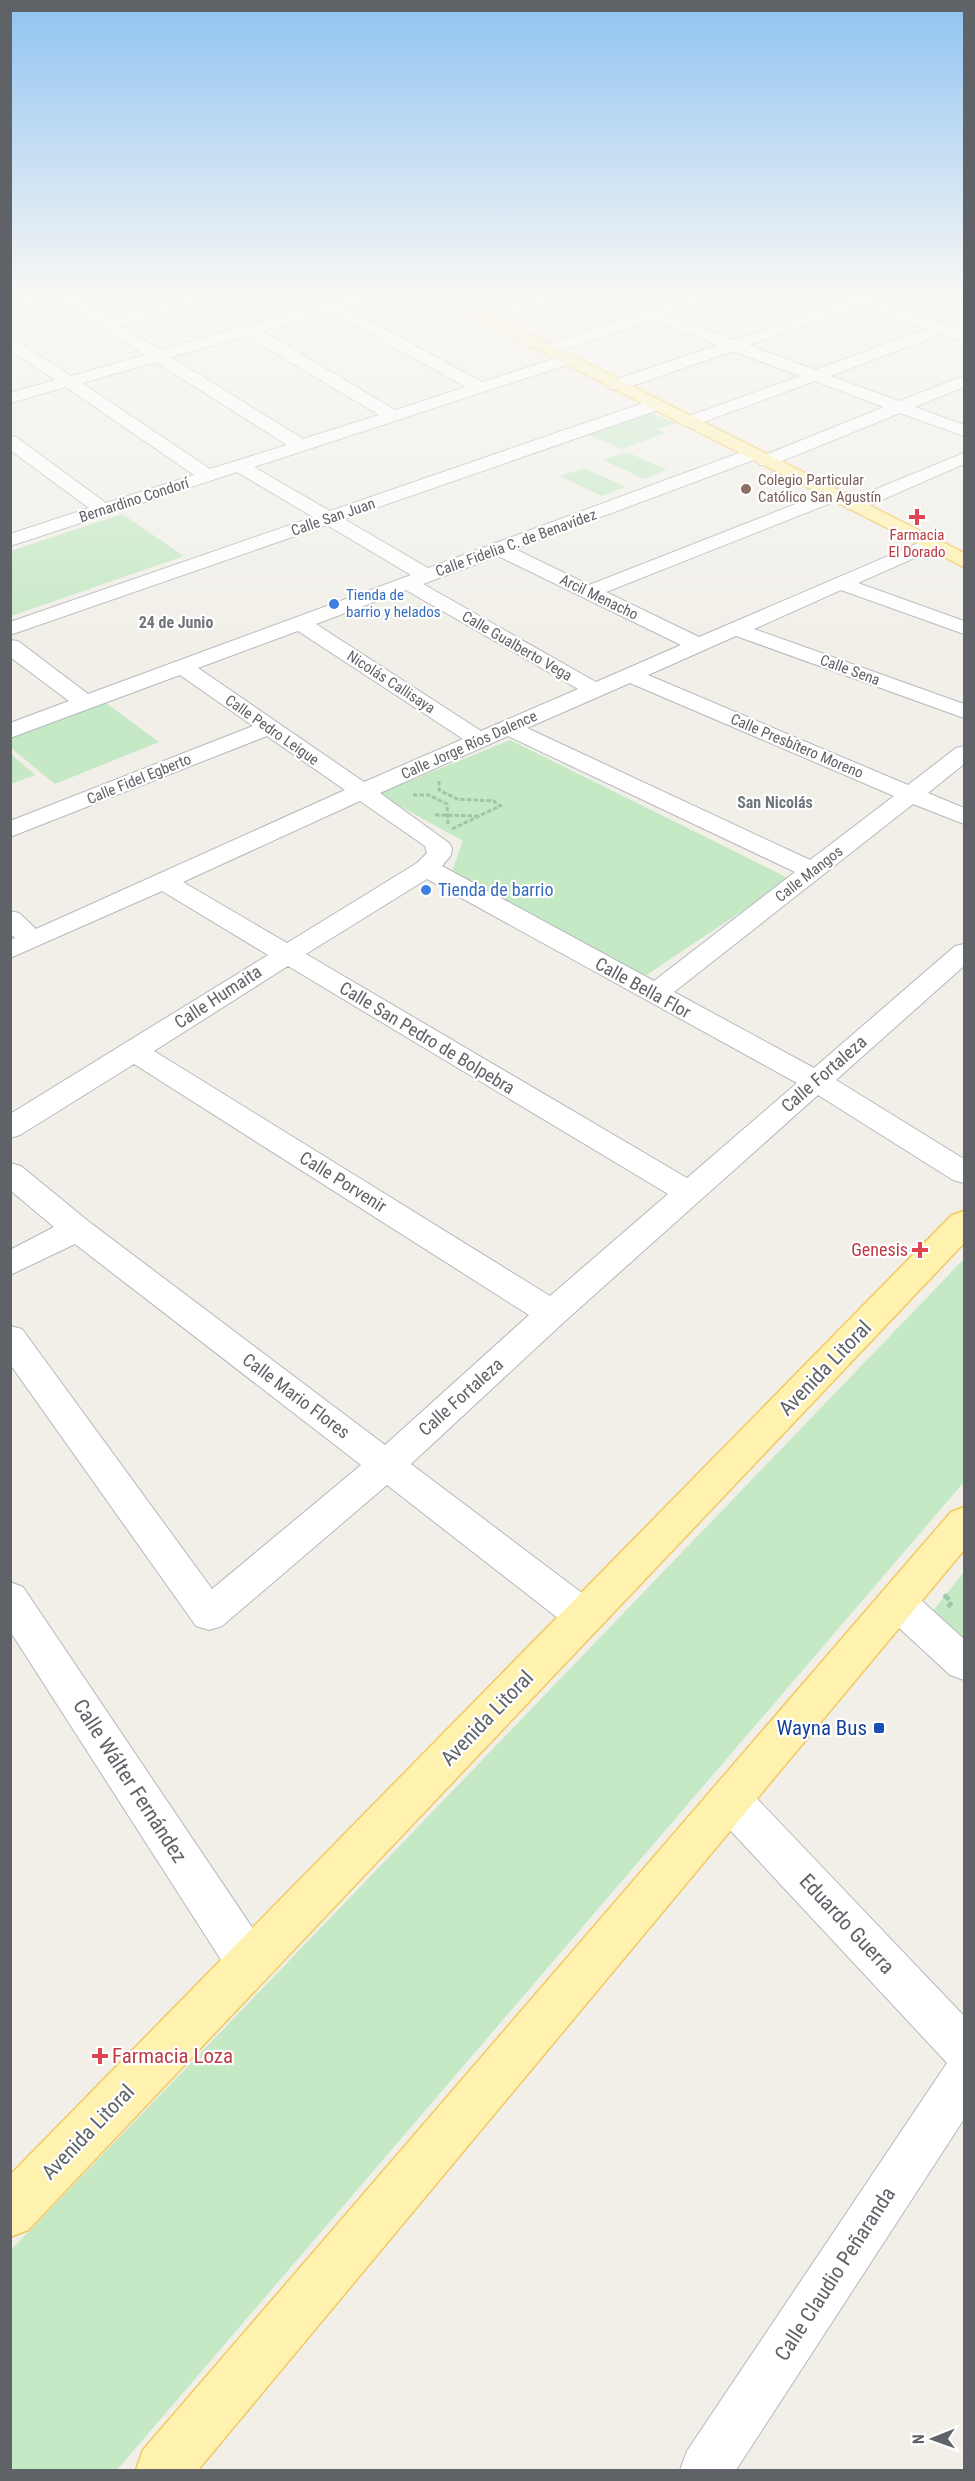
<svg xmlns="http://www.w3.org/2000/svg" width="975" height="2481" font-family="'Roboto Condensed',sans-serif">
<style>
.green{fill:#c5e8c5}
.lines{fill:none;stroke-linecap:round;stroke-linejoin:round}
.minor-casing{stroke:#b5b8bc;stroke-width:2}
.major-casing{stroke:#f2c960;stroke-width:3}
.path-far1{stroke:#9cc7a9;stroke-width:3;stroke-dasharray:4.5 2;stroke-linecap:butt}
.path{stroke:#9cc7a9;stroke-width:4.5;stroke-dasharray:7 4;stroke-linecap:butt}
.minor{fill:#fff;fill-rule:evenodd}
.major{fill:#fff2af;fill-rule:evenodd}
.education-dot{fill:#8d6e63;stroke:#fff;stroke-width:2}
.health-dot{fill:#e0444e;stroke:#fff;stroke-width:2}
.shop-dot{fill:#3f7fe0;stroke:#fff;stroke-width:2}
.transit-dot{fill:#1a4fb4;stroke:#fff;stroke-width:2}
.labels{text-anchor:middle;stroke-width:4.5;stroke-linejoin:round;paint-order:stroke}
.far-education-label{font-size:15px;fill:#785e54;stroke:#fff;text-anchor:start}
.far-street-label{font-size:15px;fill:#5f6368;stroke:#fff}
.far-health-label{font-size:15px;fill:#be3a42;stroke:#fff}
.far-shop-label{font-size:15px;fill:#366cbe;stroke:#fff;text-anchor:start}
.far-neighbourhood-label{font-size:16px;font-weight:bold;fill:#70757a;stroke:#fff}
.shop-label{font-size:18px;fill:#366cbe;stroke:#fff;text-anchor:start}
.street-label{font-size:18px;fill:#5f6368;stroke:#fff}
.health-label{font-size:18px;fill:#be3a42;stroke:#fff;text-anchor:end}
.near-street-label{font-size:21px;fill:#5f6368;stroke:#fff}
.near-transit-label{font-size:21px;fill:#164399;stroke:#fff;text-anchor:end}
.near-health-label{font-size:21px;fill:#be3a42;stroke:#fff;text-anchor:start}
</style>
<rect width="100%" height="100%" fill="#f1efe8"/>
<g class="green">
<path d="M649,412L676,423L657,429L665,433L622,449L587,434Z"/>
<path d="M627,452L667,470L644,479L603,460Z"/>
<path d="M584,468L626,487L602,496L560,476Z"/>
<path d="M122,514L184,556L11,616V551Z"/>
<path d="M95,695L159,742L55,784L11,748V727Z"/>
<path d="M510,740L790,879L642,978L451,874L463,841L378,794Z"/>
<path d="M11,754L35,775L11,784Z"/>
<path d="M964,1259V1482L117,2470H11V2250Z"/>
<path d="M964,1572V1642L932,1612Z"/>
</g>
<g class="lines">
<g class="minor-casing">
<g id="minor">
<path d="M32,295H72L109,318L193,295H218L216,298L120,325L160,350L356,295H381L379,298L346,308L482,382L566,355L574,360L572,363L254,467L330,511L649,401H661L664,405L661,409L344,519L428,568L747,450H759L762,454L760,457L884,407L815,381L690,427L684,426L681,422L684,418L800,376L733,351L623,389H611L609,385L611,381L718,345L652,320L547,355L539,350L541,347L696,295H719L667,315L734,340L847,301L837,295H860L964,331V341L942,334L830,376L899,401L964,376V387L915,407L964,425V436L900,413L772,465H760L757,461L759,458L515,549L589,585L834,489L843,495L841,499L606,592L699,637L930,538L937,540L940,544L937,548L858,583L964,621V634L841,590L754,629L964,704V718L736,636L648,675L908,785L956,748L964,746V764L928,793L964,808V824L913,804L674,992L814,1068L955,946L964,944V966L836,1080L964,1159V1183L953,1180L818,1095L564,1322L411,1464L598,1605L604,1617L598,1629L585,1633L572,1629L387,1485L222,1626L209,1630L196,1626L10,1364V1326L22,1329L212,1589L361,1465L75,1244L10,1275V1250L54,1227L10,1190V1163L21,1166L88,1221L385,1445L529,1315L134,1064L20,1135L10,1138V1114L268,955L162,891L10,958V940L15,938L10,933V911L19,913L36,929L345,790L267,736L10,837V821L253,726L180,675L10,738V723L69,701L10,657V640L18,641L88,694L411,575L327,525L10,635V622L313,517L237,472L10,546V534L89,508L10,450V436L16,437L106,503L194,475L66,387L10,403V393L55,380L10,350V337L71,376L145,355L56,298L10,310V301ZM862,306L927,329L815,370L749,345ZM331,312L466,387L395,410L263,331ZM247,336L379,415L303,439L171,357ZM156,362L287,445L210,469L82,383ZM498,556L681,645L596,682L423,584ZM406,590L578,689L481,731L316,624ZM298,631L463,739L364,782L198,668ZM630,683L894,796L810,860L527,728ZM508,736L795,872L654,981L442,866L451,855L452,848L449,843L380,793ZM360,801L425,846L427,853L417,863L287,943L183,882ZM427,879L797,1083L687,1178L306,954ZM288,966L668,1194L550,1296L154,1051Z"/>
<path d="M545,295H568L566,298L492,322H480L478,319L480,316Z"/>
<path d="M964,453V464L861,509H847L845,505L847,501Z"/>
<path d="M10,1582L23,1587L266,1948L272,1964L266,1980L250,1986L234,1980L10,1631Z"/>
<path d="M897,1586L910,1590L964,1639V1680L950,1675L884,1614L878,1602L884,1590Z"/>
<path d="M730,1781L745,1786L964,2016V2119L736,2470H680L687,2451L947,2063L715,1814L709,1800L715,1786Z"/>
</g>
</g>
<g class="major-casing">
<g id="major">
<path d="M430,295H451L964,553V567Z"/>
<path d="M964,1211V1243L28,2230L10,2237V2175L952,1215Z"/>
<path d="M964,1507V1550L198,2470H136L143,2450L951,1512Z"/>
</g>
</g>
<g class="path-far1">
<path d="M439,781V790L457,799L494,801L500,806"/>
<path d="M413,795H429L447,804L448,824"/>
<path d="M435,815L478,816"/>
<path d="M452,829L502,805"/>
</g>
<path class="path" d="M944,1595L952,1602L948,1607"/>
<use href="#minor" class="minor"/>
<use href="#major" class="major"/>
</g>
<linearGradient id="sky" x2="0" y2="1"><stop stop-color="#8fc3f1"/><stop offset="0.46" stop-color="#f9f8f5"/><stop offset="1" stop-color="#f9f8f5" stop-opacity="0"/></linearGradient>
<rect width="975" height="643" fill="url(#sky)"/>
<circle class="education-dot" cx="746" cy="489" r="6"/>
<g class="health-dot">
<path d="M914 508h6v6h6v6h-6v6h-6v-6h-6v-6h6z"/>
<path d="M917 1241h6v6h6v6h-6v6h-6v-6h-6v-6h6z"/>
<path d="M97 2047h6v6h6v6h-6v6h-6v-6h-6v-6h6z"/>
</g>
<g class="shop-dot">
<circle cx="334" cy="604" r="6"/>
<circle cx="426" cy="890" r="6"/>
</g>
<rect class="transit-dot" x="873" y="1722" width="12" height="12" rx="3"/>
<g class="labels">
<g class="far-education-label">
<text x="758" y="485">Colegio Particular<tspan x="758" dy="17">Católico San Agustín</tspan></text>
</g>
<g class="far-street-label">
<text transform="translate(134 500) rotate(-18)" y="5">Bernardino Condorí</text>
<text transform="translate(333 517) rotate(-19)" y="5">Calle San Juan</text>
<text transform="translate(516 543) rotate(-20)" y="5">Calle Fidelia C. de Benavídez</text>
<text transform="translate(599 597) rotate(26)" y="5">Arcil Menacho</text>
<text transform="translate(517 646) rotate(30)" y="5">Calle Gualberto Vega</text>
<text transform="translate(850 670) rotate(20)" y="5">Calle Sena</text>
<text transform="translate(391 682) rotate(33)" y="5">Nicolás Callisaya</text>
<text transform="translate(272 730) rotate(35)" y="5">Calle Pedro Leigue</text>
<text transform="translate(469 745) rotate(-24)" y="5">Calle Jorge Ríos Dalence</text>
<text transform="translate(797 746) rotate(23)" y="5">Calle Presbítero Moreno</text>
<text transform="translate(139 779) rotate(-22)" y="5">Calle Fidel Egberto</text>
<text transform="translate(809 874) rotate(-38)" y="5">Calle Mangos</text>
</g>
<g class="far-health-label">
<text x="917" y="540">Farmacia<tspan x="917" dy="17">El Dorado</tspan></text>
</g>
<g class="far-shop-label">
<text x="346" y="600">Tienda de<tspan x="346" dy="17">barrio y helados</tspan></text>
</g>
<g class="far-neighbourhood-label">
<text x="176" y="628">24 de Junio</text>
<text x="775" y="808">San Nicolás</text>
</g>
<g class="shop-label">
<text x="438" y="896">Tienda de barrio</text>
</g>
<g class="street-label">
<text transform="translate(643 988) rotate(29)" y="6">Calle Bella Flor</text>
<text transform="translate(218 997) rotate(-33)" y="6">Calle Humaita</text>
<text transform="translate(427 1038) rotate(31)" y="6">Calle San Pedro de Bolpebra</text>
<text transform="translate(824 1074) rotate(-41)" y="6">Calle Fortaleza</text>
<text transform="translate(343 1182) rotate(32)" y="6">Calle Porvenir</text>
<text transform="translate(296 1396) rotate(37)" y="6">Calle Mario Flores</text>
<text transform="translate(461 1397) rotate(-42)" y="6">Calle Fortaleza</text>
</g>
<g class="health-label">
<text x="908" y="1256">Genesis</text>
</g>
<g class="near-street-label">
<text transform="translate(825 1368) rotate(-46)" y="7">Avenida Litoral</text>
<text transform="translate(487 1718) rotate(-46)" y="7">Avenida Litoral</text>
<text transform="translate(130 1781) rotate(57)" y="7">Calle Wálter Fernández</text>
<text transform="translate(847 1924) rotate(47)" y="7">Eduardo Guerra</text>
<text transform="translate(88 2132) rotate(-46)" y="7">Avenida Litoral</text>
<text transform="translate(835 2274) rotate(-57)" y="7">Calle Claudio Peñaranda</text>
</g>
<g class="near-transit-label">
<text x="867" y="1735">Wayna Bus</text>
</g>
<g class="near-health-label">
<text x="112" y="2063">Farmacia Loza</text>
</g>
</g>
<rect width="975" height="2481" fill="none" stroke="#5f6368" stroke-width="24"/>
<g transform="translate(933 2439) rotate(269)" stroke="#ffffff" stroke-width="4.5" paint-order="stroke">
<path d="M0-4.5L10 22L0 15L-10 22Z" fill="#5f6368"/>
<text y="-9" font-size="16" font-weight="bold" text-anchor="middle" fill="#5f6368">N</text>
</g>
</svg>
